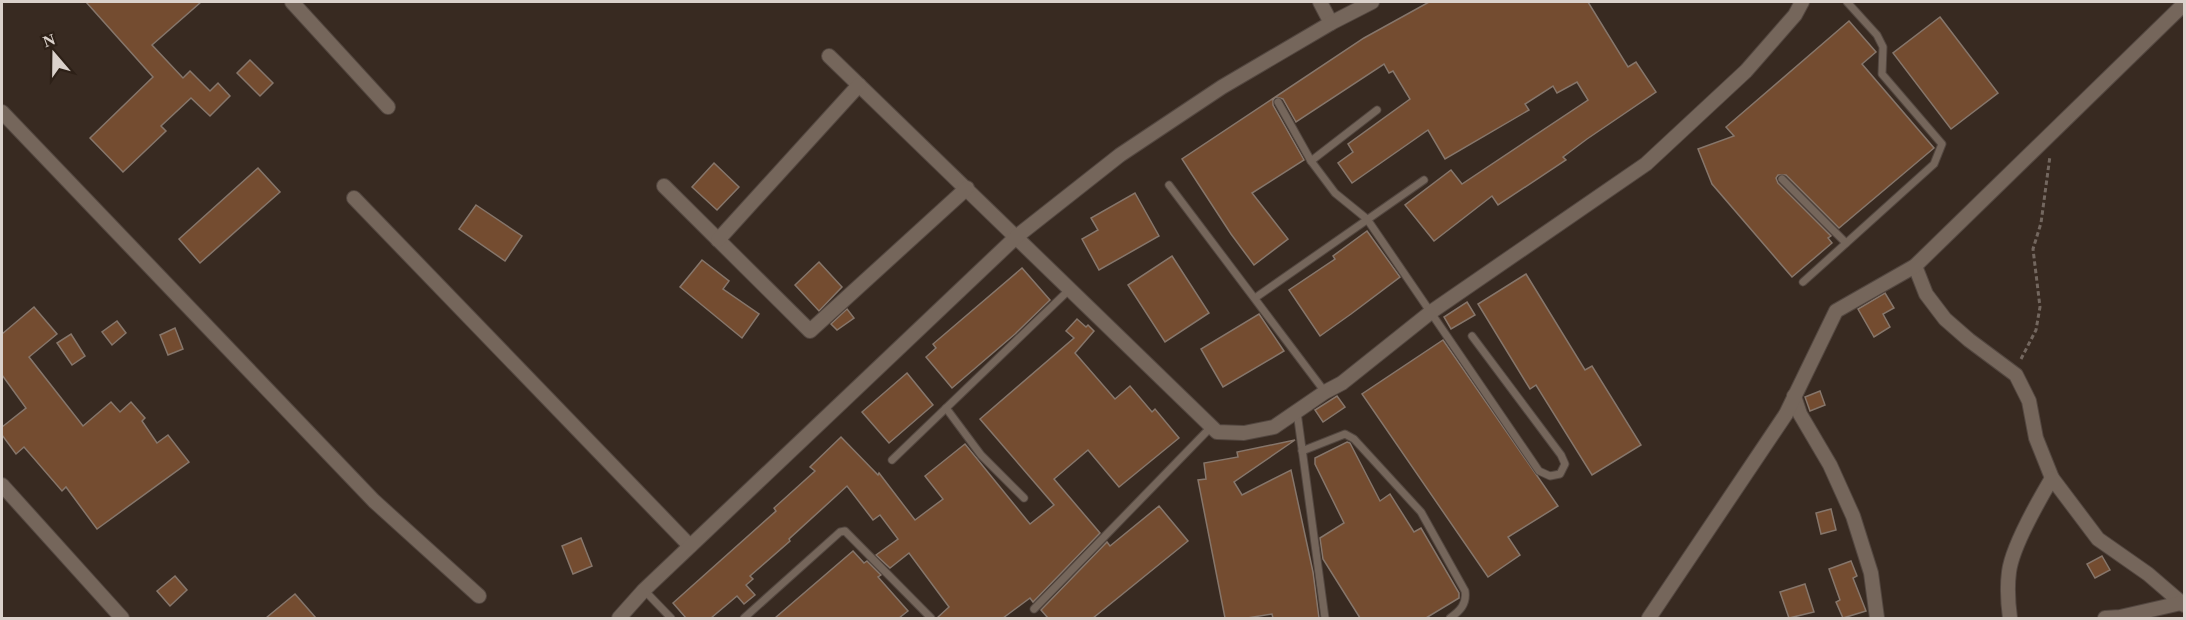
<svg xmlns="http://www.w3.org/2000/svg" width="2186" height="620" font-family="'Times New Roman',serif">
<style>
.building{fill:#744c30;stroke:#86766b;stroke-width:1.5}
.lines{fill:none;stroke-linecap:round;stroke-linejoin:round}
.lane-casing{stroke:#534740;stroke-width:9}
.street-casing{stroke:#534740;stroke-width:16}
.path{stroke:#73675f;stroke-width:3;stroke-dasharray:4.5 3;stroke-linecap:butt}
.lane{stroke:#75665b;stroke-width:7}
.street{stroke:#75665b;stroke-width:14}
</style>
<rect width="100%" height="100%" fill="#382a21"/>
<g class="building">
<path d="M86,2H201L152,45L183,78L190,71L210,91L218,83L230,96L210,116L191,98L161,126L166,131L123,172L90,138L153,77Z"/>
<path d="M1429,2H1588L1628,67L1636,62L1656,92L1587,139L1563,157L1566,160L1498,205L1492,196L1434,241L1405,205L1451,170L1462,184L1588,100L1577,82L1557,93L1553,86L1525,104L1529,110L1445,159L1428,130L1352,183L1338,163L1353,152L1348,144L1410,99L1393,71L1389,73L1384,64L1296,122L1283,99L1276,97L1273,100V105L1304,160L1252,193L1288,239L1254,265L1231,234L1182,159L1364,38Z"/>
<path d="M1940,17L1998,93L1951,129L1893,53Z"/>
<path d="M1849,21L1876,52L1862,64L1934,148L1839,228L1786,175H1778L1776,178L1778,183L1831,236L1828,238L1832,243L1792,277L1712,184L1698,149L1734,136L1726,127Z"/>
<path d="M250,60L273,83L260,96L237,73Z"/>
<path d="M714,163L739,187L717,210L692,187Z"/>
<path d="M258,168L280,192L200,263L179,239Z"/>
<path d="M1135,193L1159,236L1099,270L1082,239L1098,230L1091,218Z"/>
<path d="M476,205L522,236L505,261L459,229Z"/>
<path d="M1367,231L1400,277L1351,314L1320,336L1289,290L1335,259L1333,256Z"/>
<path d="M1172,256L1209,313L1165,342L1128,285Z"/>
<path d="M702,260L729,281L723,289L759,314L742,338L680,287Z"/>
<path d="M819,262L842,287L819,311L795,285Z"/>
<path d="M1022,268L1050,300L1015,334L952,388L926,357L936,348L933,344Z"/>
<path d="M1526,274L1585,370L1592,366L1641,445L1592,475L1536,385L1530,389L1478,304Z"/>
<path d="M1885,293L1894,308L1883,314L1890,327L1874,337L1858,309Z"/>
<path d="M1467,302L1475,315L1451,329L1444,317Z"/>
<path d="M34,307L57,334L29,357L83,426L111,402L120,412L131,402L145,418L142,421L157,443L168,435L189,462L97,529L66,487L62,491L24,447L16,454L2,435V427L26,408L2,375V334Z"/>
<path d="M847,309L854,318L837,330L831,324Z"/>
<path d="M1259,314L1284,351L1223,387L1201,349Z"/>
<path d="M1077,319L1086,327L1088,325L1094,331L1075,353L1115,399L1130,386L1152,412L1155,409L1179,438L1119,487L1088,450L1054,479L1100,533L1033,602L1030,598L1003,618H937L949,607L909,553L890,568L876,555L898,539L880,515L873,520L847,486L789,539L790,541L750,576L753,579L746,585L755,595L744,604L737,596L711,618H686L673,603L776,511L774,508L815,471L810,467L841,437L878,475L879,473L915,520L943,499L925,476L965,444L1030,524L1054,505L980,419L1074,338L1066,331Z"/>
<path d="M117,321L126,333L112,345L102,332Z"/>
<path d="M175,328L183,349L168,355L160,335Z"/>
<path d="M71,334L85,356L72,365L57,343Z"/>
<path d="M1443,340L1558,506L1508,537L1520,555L1488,577L1362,394Z"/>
<path d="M907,373L933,405L889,443L862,412Z"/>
<path d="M1820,391L1825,405L1810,411L1805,397Z"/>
<path d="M1337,396L1345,407L1323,422L1315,410Z"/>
<path d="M1295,440L1234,482L1242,495L1291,470L1313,572L1319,618H1273L1272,614L1247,618H1225L1198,480L1206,479L1204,463L1238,457L1237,452Z"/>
<path d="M1347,442L1350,443L1380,501L1390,494L1414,532L1421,528L1459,593V598L1426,618H1360L1323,559L1320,538L1344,523L1315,464V458Z"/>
<path d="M1159,506L1188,541L1093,618H1048L1041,610L1107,542L1110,546Z"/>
<path d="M1831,509L1836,530L1821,534L1816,513Z"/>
<path d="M581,538L592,566L573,574L562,546Z"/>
<path d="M853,551L864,563L867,561L881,575L878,577L908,611L899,618H775Z"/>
<path d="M2102,556L2110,570L2095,578L2087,564Z"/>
<path d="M1851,561L1857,576L1853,578L1866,611L1843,618L1836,602L1840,600L1829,569Z"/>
<path d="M175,576L187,590L170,606L157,591Z"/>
<path d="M1805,584L1814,612L1789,618L1780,592Z"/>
<path d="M295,594L316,618H266Z"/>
</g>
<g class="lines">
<g class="lane-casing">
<g id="lane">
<path d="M1278,102L1311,161L1335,193L1367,219L1539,471L1550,476L1560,474L1565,464L1561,455L1472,336"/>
<path d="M1311,161L1377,110"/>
<path d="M1782,179L1846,243"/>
<path d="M1169,185L1325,392"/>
<path d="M1803,282L1934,164L1942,144L1882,74L1883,47L1877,35L1847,2"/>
<path d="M1255,298L1424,180"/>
<path d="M946,408L981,455L1024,498"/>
<path d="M1297,412L1325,618"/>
<path d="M1302,451L1345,434L1354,439L1421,512L1465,591C1467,604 1460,611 1450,618"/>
<path d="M892,460L1070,289"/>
<path d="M644,590L671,618"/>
<path d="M1034,609L1212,426"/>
<path d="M744,618L840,532L845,531L931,618"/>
</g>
</g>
<g class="street-casing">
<g id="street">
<path d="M292,2L388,107"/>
<path d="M1320,2L1331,23"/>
<path d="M829,56L1217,432L1244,433L1274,427L1325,392L1342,383L1431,312L1646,164L1746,71L1795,15L1802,2"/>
<path d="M2,112L374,501L479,596"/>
<path d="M664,186L810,331L967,188"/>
<path d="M354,198L690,546"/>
<path d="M718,240L859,85"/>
<path d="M1915,266L1926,294L1945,319L1969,340L2016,375L2029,401L2036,438L2052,478"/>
<path d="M1794,396L1800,414L1830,465L1853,516L1871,573L1877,618"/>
<path d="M2,485L122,618"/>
<path d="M619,618L644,590L1016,237L1120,155L1222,87L1331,23L1372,2"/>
<path d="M1649,618L1786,414L1836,311L1915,266L2184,4"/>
<path d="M2010,618C2008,603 2007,587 2009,572C2012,547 2039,500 2052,478L2098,539L2148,574L2184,605"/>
<path d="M2105,618L2120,617L2181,603"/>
</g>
</g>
<path class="path" d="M2021,359L2036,330L2040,307L2033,249L2041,223L2050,156"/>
<use href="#lane" class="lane"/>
<use href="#street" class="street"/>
</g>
<rect width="2186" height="620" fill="none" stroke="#dad1cb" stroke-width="6"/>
<g transform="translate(54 54) rotate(340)" stroke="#2d2017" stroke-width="4.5" paint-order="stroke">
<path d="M0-4.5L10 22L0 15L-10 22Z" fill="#dad1cb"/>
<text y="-9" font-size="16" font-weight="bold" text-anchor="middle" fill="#dad1cb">N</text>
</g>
</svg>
